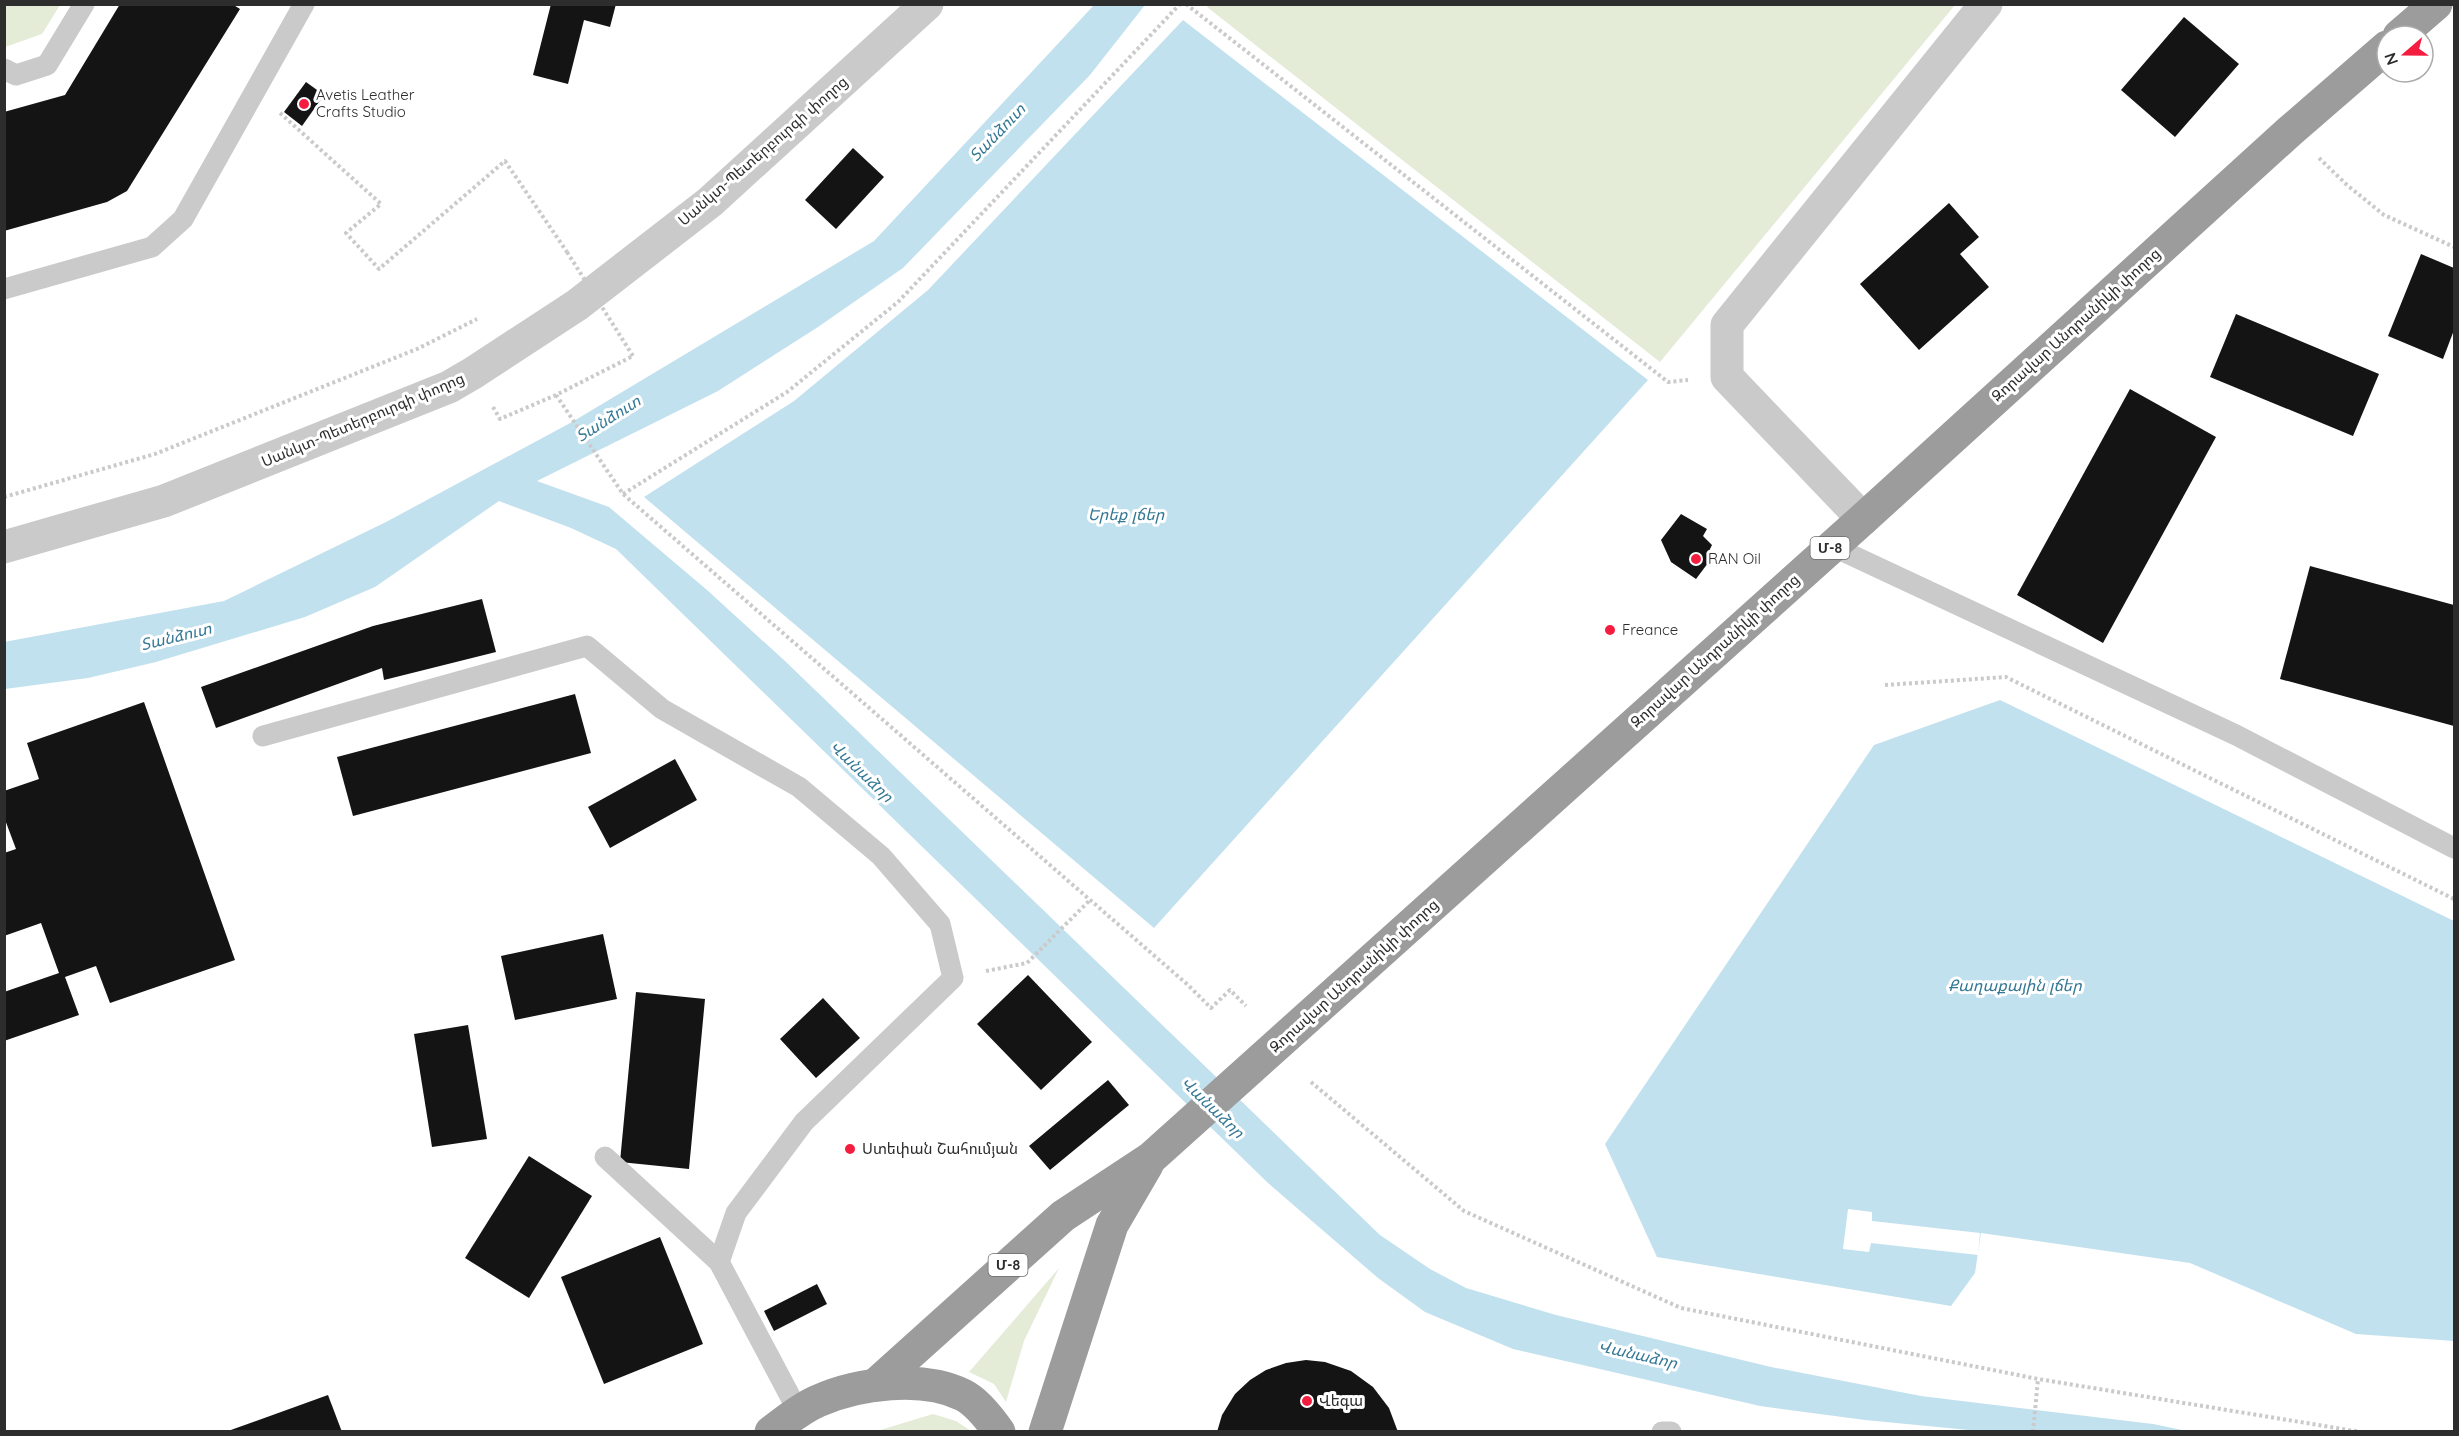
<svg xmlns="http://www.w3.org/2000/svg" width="2459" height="1436" font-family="Quicksand,'Noto Sans Armenian',sans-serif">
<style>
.green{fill:#e4ecd8}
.water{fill:#c2e1ee}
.pier{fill:#fff}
.building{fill:#141414}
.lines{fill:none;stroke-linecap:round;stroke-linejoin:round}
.path{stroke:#cacaca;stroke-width:4;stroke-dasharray:3 3;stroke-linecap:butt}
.service{stroke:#cacaca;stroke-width:21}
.minor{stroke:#cacaca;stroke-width:33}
.tertiary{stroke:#cacaca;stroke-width:33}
.trunk{stroke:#9c9c9c;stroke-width:33}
.path-bridge{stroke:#cacaca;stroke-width:4;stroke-dasharray:3 3;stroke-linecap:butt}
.poi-dot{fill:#f51d3f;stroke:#fff;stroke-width:2}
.labels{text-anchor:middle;stroke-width:6;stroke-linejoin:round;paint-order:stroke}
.shield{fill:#fff;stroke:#6c6c6c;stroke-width:1.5}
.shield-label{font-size:14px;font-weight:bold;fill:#2d2d2d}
.poi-label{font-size:15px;fill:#2d2d2d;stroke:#fff;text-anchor:start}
.street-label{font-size:15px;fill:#2d2d2d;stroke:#fff}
.water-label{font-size:16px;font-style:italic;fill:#347895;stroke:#fff}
</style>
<rect width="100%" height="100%" fill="#fff"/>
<g class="green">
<path d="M4,5L5,4L60,5L42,34L5,47Z"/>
<path d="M1209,5V4L1955,5L1660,362L1207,7Z"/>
<path d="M1059,1268L1024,1341L1006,1402L994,1384L969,1372Z"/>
<path d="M933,1414L956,1421L971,1431H877Z"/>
</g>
<g class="water">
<path d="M1094,5H1145L1090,75L903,268L818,327L718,391L537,481L609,507L707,590L785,661L1380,1235L1430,1269L1466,1288L1556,1315L1771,1367L1921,1396L2153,1424L2187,1431H1979L1865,1420L1760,1406L1513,1349L1425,1312L1378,1278L1268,1183L616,549L571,528L499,501L375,587L305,617L156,662L88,678L5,689L4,642L224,601L386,522L572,422L874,241Z"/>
<path d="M1183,20L1648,380L1154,928L644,497L794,401L928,290Z"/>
<path d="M2000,700L2454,921V1341L2356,1334L2190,1263L1981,1233L1975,1273L1951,1306L1657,1257L1605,1144L1874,745Z"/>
</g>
<path class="pier" d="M1848,1209L1872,1212V1221L1980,1233L1978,1255L1871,1243L1869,1252L1843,1249Z"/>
<g class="building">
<path d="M120,4H232L240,9L127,191L107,202L4,231V112L65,95Z"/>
<path d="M551,4H616L610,27L584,20L568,84L533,75Z"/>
<path d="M2184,17L2239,64L2175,137L2121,90Z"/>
<path d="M306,82L324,95L302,126L284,112Z"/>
<path d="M853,148L884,177L836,229L805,200Z"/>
<path d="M1949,203L1979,237L1960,254L1989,287L1919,350L1860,284Z"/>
<path d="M2421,254L2454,268V330L2443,359L2388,336Z"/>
<path d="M2236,314L2379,374L2353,436L2210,377Z"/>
<path d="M2130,389L2216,437L2103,643L2017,595Z"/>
<path d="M1681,514L1707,529L1703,536L1712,545L1709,551L1714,555L1696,579L1671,562L1661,540Z"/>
<path d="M2310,566L2454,605V726L2280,679Z"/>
<path d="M482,599L496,652L384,680L382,668L216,728L201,687L373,626Z"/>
<path d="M575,694L591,753L353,816L337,757Z"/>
<path d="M144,702L235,960L110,1003L96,966L65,977L79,1015L4,1041V992L59,973L41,923L4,936V853L16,849L4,817V791L39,779L27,743Z"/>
<path d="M675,759L697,800L610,848L588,807Z"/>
<path d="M603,934L617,999L515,1020L501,956Z"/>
<path d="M1028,975L1092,1042L1041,1090L977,1024Z"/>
<path d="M636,992L705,999L689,1169L620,1162Z"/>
<path d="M823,998L860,1038L816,1078L780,1039Z"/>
<path d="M468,1025L487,1139L432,1147L414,1034Z"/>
<path d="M1108,1080L1129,1105L1050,1170L1029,1146Z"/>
<path d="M529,1156L592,1196L529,1298L465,1258Z"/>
<path d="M660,1237L703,1344L604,1384L561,1277Z"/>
<path d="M817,1284L827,1304L774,1331L764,1311Z"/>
<path d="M1306,1360L1325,1362L1351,1371L1373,1387L1389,1408L1398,1432H1217L1222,1415L1235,1394L1250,1380L1266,1370L1286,1363Z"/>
<path d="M328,1395L342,1432H228V1431Z"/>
</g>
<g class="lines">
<g class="path">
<path d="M1186,4L1668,382L1688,380"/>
<path d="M280,113L381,204L346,233L379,269L505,161L567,252"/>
<path d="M2319,158L2347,185L2384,215L2454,247"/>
<path d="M556,395L623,494L1188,985L1211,1008L1230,990L1246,1006"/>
<path d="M493,407L500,419L556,395L633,356"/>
<path d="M623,494L787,392L898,302L1180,4"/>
<path d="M4,497L155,454L417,349L477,319"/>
<path d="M1885,685L2006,677L2454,899"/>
<path d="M986,971L1027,963L1090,900"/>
<path d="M1311,1082L1464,1211L1681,1308L2038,1379L2361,1432"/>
<path d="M2033,1432L2038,1379"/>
</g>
<g class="service">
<path d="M4,69L16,75L47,65L84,4"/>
<path d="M4,289L152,247L183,219L304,4"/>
<path d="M1832,546L2236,735L2454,848"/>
<path d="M263,736L587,646L662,709L799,787L881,856L940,924L953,978L804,1122L736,1213L719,1262"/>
<path d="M605,1157L719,1262L799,1413"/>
<path d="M1662,1432H1671"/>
</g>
<path class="minor" d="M1863,519L1727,377V325L1986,4"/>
<path class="tertiary" d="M4,547L164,501L449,387L473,373L577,305L710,202L927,4"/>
<g class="trunk">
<path d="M2399,36L2436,4"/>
<path d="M875,1385L1063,1216L1151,1158L1863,519L2290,131L2387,47"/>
<path d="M771,1432C786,1421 801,1408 818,1401C858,1383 923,1375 963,1395C977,1402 990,1419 999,1432"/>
<path d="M1045,1432L1112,1225L1147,1165"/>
</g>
<path class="path-bridge" d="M567,252L633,356"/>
</g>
<g class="poi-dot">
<circle cx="304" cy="104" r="6"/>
<circle cx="1696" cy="559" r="6"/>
<circle cx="1610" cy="630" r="6"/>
<circle cx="850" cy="1149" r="6"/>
<circle cx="1307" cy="1401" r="6"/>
</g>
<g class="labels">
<g class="shield">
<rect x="1810.5" y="537" width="39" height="22" rx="4.5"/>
<rect x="988.5" y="1254" width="39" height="22" rx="4.5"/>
</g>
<g class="shield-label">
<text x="1830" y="553">Մ-8</text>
<text x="1008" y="1270">Մ-8</text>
</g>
<g class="poi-label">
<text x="316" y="100">Avetis Leather<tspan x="316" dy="17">Crafts Studio</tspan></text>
<text x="1708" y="564">RAN Oil</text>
<text x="1622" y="635">Freance</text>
<text x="862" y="1154">Ստեփան Շահումյան</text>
<text x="1319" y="1406">Վեգա</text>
</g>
<g class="street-label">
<text transform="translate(763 151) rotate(-41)" y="5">Սանկտ-Պետերբուրգի փողոց</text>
<text transform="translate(2076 325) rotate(-42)" y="5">Զորավար Անդրանիկի փողոց</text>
<text transform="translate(363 420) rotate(-23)" y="5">Սանկտ-Պետերբուրգի փողոց</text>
<text transform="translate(1715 651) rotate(-42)" y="5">Զորավար Անդրանիկի փողոց</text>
<text transform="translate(1354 976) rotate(-42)" y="5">Զորավար Անդրանիկի փողոց</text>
</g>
<g class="water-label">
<text transform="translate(997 132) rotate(-46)" y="6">Տանձուտ</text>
<text transform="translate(608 418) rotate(-32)" y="6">Տանձուտ</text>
<text x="1126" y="520">Երեք լճեր</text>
<text transform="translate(176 636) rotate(-14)" y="6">Տանձուտ</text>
<text transform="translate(862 771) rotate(44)" y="6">Վանաձոր</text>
<text x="2015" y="991">Քաղաքային լճեր</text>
<text transform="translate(1213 1107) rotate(44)" y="6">Վանաձոր</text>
<text transform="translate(1638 1354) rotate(13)" y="6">Վանաձոր</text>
</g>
</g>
<rect width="2459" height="1436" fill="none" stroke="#2d2d2d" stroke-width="12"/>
<g transform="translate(2405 54) rotate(250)"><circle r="28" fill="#ffffff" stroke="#ababab" stroke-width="1.5"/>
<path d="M0-4.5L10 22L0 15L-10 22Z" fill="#f51d3f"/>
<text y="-9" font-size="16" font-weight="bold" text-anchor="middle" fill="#2d2d2d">N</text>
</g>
</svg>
